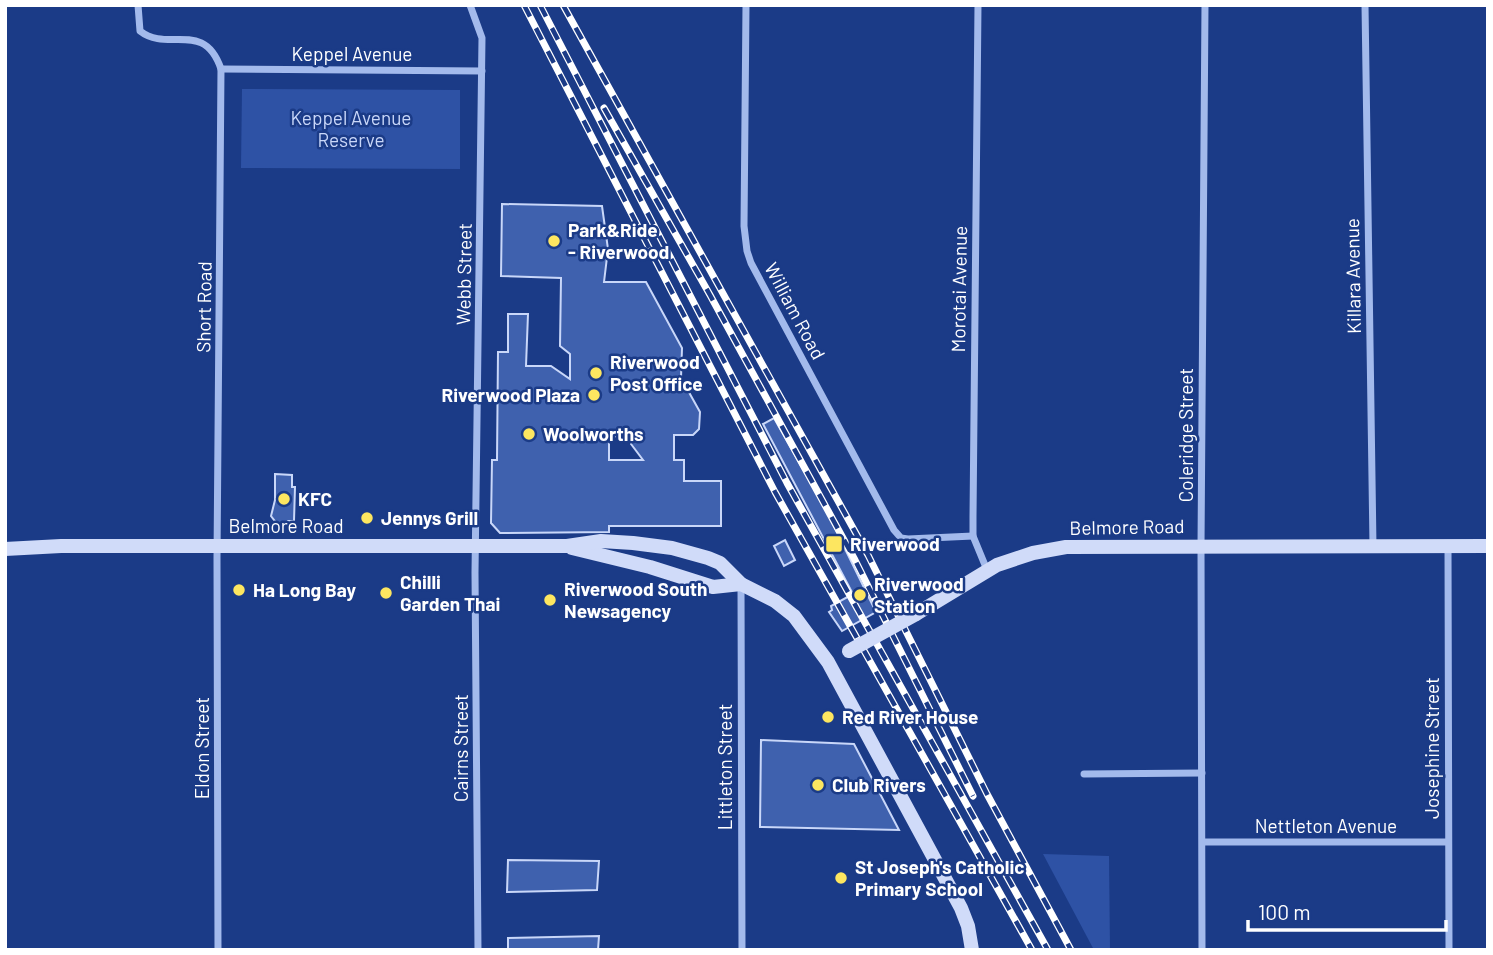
<svg xmlns="http://www.w3.org/2000/svg" width="1493" height="955" font-family="Barlow,sans-serif">
<style>
.green{fill:#2e52a5}
.building{fill:#3f61ae;stroke:#c9d7f9;stroke-width:2;fill-rule:evenodd}
.lines{fill:none;stroke-linecap:round;stroke-linejoin:round}
.street{stroke:#a3baec;stroke-width:7}
.secondary{stroke:#d0dbf9;stroke-width:14}
.rail-casing{stroke:#fff;stroke-width:7}
.rail{stroke:#1b3b87;stroke-width:4.5;stroke-dasharray:13;stroke-linecap:butt}
.secondary-bridge{stroke:#d0dbf9;stroke-width:14}
.poi-dot{fill:#fde660;stroke:#1b3b87;stroke-width:2.5}
.labels{text-anchor:middle;stroke-width:5;stroke-linejoin:round;paint-order:stroke}
.street-label{font-size:19px;fill:#fff;stroke:#1b3b87}
.park-label{font-size:19px;fill:#c9d7f9;stroke:#1b3b87}
.poi-label{font-size:19px;font-weight:bold;fill:#fff;stroke:#1b3b87;text-anchor:start}
</style>
<rect width="100%" height="100%" fill="#1b3b87"/>
<g class="green">
<path d="M242,89L460,90V169L241,168Z"/>
<path d="M1043,854L1109,856L1110,950H1094Z"/>
</g>
<g class="building">
<path d="M502,204L602,206L608,249L604,282H646L682,348L681,378L700,412L699,429L693,435H674V460H684V481H721V526H609V532L500,533L491,523L492,460H497L498,352H508V314H528L526,366H551L570,379V354L560,346L561,278L501,276ZM609,436L631,437V444L643,460H609Z"/>
<path d="M774,418L827,512L876,612L842,631L829,612L832,610L831,606L853,594L763,424Z"/>
<path d="M275,474L292,475V487H295L294,521H288L283,526L278,525L271,516L275,500Z"/>
<path d="M785,540L795,560L784,566L774,546Z"/>
<path d="M761,740L854,744L899,830L760,827Z"/>
<path d="M508,860L599,861L597,890L507,892Z"/>
<path d="M599,936L598,950H508V938Z"/>
</g>
<g class="lines">
<g class="street">
<path d="M138,5L140,31C168,53 204,19 221,69L217,558L218,950"/>
<path d="M470,5L482,38L475,573L478,950"/>
<path d="M746,5L744,226L747,251L751,263L894,530L901,538L908,539L973,536"/>
<path d="M978,5L973,517V536L987,570"/>
<path d="M1365,5L1373,546"/>
<path d="M221,69L482,71"/>
<path d="M1448,546L1449,950"/>
<path d="M741,585L742,950"/>
<path d="M1084,774L1202,773"/>
<path d="M1203,842H1448"/>
<path d="M1202,950L1201,546L1205,5"/>
</g>
<g class="secondary">
<path d="M572,548L650,567L713,587L741,584"/>
<path d="M5,549L61,546H567L601,541L633,543L672,548L708,558L720,563L741,584L775,601L794,616L828,662L961,908L968,926L972,950"/>
<path d="M916,614L997,565L1033,553L1066,547L1488,546"/>
</g>
<g class="rail-casing">
<g id="rail">
<path d="M524,5L775,492L1032,950"/>
<path d="M540,5L787,483L1048,950"/>
<path d="M563,5L868,555L987,794L1071,950"/>
<path d="M604,108L710,295L855,560L973,796"/>
</g>
</g>
<use href="#rail" class="rail"/>
<path class="secondary-bridge" d="M849,651L916,614"/>
</g>
<g class="poi-dot">
<circle cx="554" cy="241" r="7"/>
<circle cx="596" cy="373" r="7"/>
<circle cx="594" cy="395" r="7"/>
<circle cx="529" cy="434" r="7"/>
<circle cx="284" cy="499" r="7"/>
<circle cx="367" cy="518" r="7"/>
<rect x="825" y="535" width="18" height="18" rx="3.5"/>
<circle cx="239" cy="590" r="7"/>
<circle cx="386" cy="593" r="7"/>
<circle cx="860" cy="595" r="7"/>
<circle cx="550" cy="600" r="7"/>
<circle cx="828" cy="717" r="7"/>
<circle cx="818" cy="785" r="7"/>
<circle cx="841" cy="878" r="7"/>
</g>
<g class="labels">
<g class="street-label">
<text x="352" y="61">Keppel Avenue</text>
<text transform="translate(464 274) rotate(-89)" y="7">Webb Street</text>
<text transform="translate(1353 276) rotate(-91)" y="7">Killara Avenue</text>
<text transform="translate(959 289) rotate(-89)" y="7">Morotai Avenue</text>
<text transform="translate(204 307) rotate(-89)" y="7">Short Road</text>
<text transform="translate(795 311) rotate(62)" y="7">William Road</text>
<text transform="translate(1186 435) rotate(-90)" y="7">Coleridge Street</text>
<text x="286" y="533">Belmore Road</text>
<text transform="translate(1127 527) rotate(-1)" y="7">Belmore Road</text>
<text transform="translate(202 748) rotate(-90)" y="7">Eldon Street</text>
<text transform="translate(461 748) rotate(-90)" y="7">Cairns Street</text>
<text transform="translate(1432 748) rotate(-90)" y="7">Josephine Street</text>
<text transform="translate(725 767) rotate(-90)" y="7">Littleton Street</text>
<text x="1326" y="833">Nettleton Avenue</text>
</g>
<g class="park-label">
<text x="351" y="125">Keppel Avenue<tspan x="351" dy="22">Reserve</tspan></text>
</g>
<g class="poi-label">
<text x="568" y="237">Park&amp;Ride<tspan x="568" dy="22">- Riverwood</tspan></text>
<text x="610" y="369">Riverwood<tspan x="610" dy="22">Post Office</tspan></text>
<text x="580" y="402" text-anchor="end">Riverwood Plaza</text>
<text x="543" y="441">Woolworths</text>
<text x="298" y="506">KFC</text>
<text x="381" y="525">Jennys Grill</text>
<text x="850" y="551">Riverwood</text>
<text x="400" y="589">Chilli<tspan x="400" dy="22">Garden Thai</tspan></text>
<text x="874" y="591">Riverwood<tspan x="874" dy="22">Station</tspan></text>
<text x="564" y="596">Riverwood South<tspan x="564" dy="22">Newsagency</tspan></text>
<text x="253" y="597">Ha Long Bay</text>
<text x="842" y="724">Red River House</text>
<text x="832" y="792">Club Rivers</text>
<text x="855" y="874">St Joseph's Catholic<tspan x="855" dy="22">Primary School</tspan></text>
</g>
</g>
<rect width="1493" height="955" fill="none" stroke="#ffffff" stroke-width="14"/>
<path d="M1248 920v10h198v-10" fill="none" stroke="#ffffff" stroke-width="3.5"/>
<text x="1258" y="920" font-size="21" fill="#ffffff" stroke="#1b3b87" stroke-width="5" paint-order="stroke">100 m</text>
</svg>
